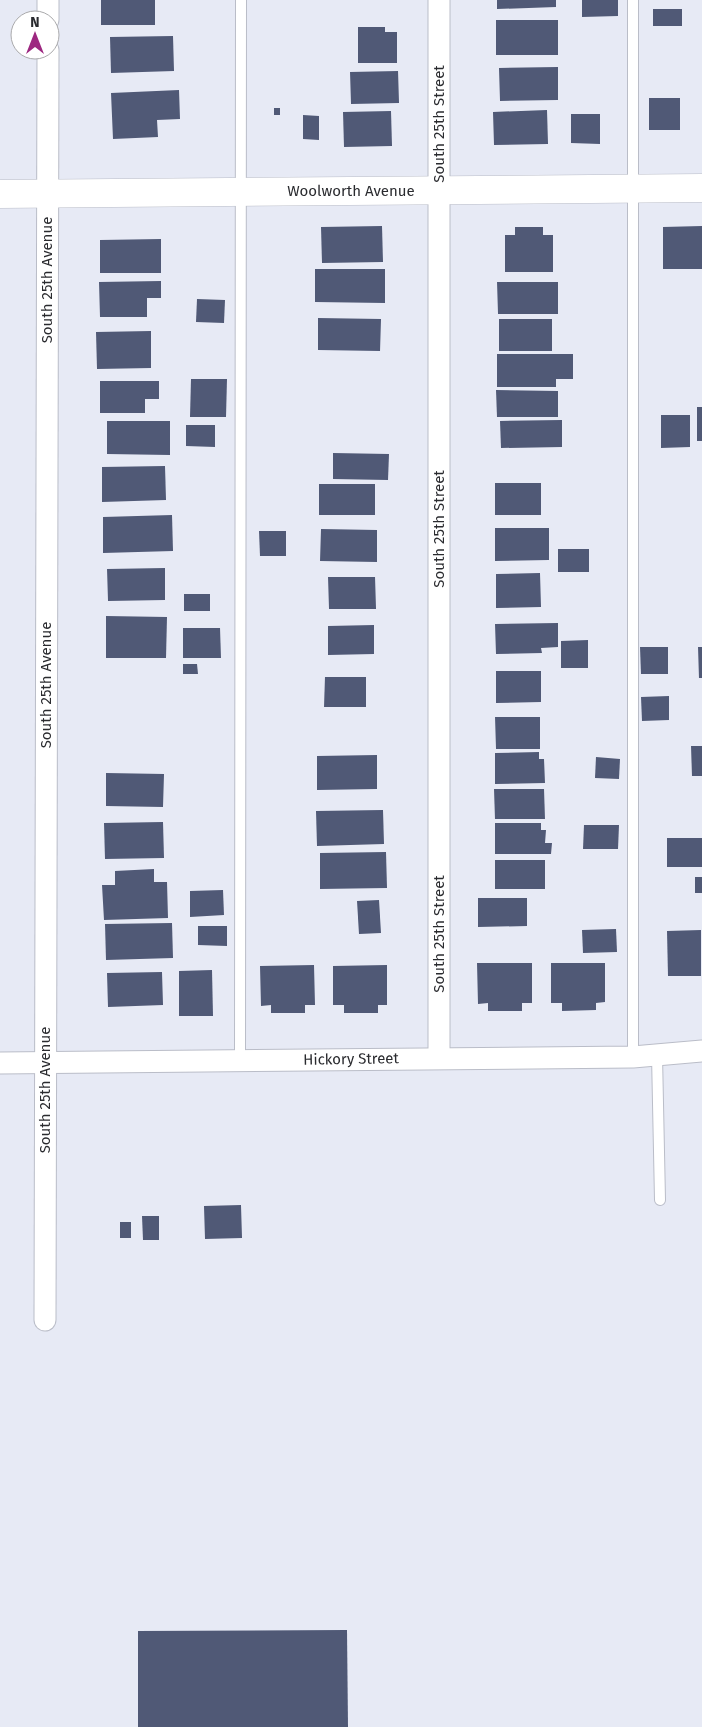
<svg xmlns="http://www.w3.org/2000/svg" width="702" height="1727" font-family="'Fira Sans',sans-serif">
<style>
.building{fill:#505976}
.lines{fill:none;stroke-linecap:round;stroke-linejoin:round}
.lane-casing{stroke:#babdc8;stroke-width:12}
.street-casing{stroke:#babdc8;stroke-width:23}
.secondary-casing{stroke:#babdc8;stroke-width:29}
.lane{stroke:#fff;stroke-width:10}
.street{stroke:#fff;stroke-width:21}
.secondary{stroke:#fff;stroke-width:28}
.labels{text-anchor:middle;stroke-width:5;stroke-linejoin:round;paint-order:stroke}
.street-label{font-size:15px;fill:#2a2b2f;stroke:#fff}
</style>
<rect width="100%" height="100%" fill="#e7eaf5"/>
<g class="building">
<rect x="101" y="0" width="54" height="25"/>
<path d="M497,0H556V7L497,9Z"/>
<path d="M582,0H618V16L582,17Z"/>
<rect x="653" y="9" width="29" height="17"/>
<rect x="496" y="20" width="62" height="35"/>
<path d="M358,27H385V32H397V63H358Z"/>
<path d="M173,36L174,71L111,73L110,37Z"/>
<path d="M558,67V100L500,101L499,68Z"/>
<path d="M398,71L399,103L351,104L350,72Z"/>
<path d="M179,90L180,119L157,120L158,137L113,139L111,93Z"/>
<rect x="649" y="98" width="31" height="32"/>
<rect x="274" y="108" width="6" height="7"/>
<path d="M547,110L548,144L494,145L493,112Z"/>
<path d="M391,111L392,146L344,147L343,112Z"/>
<path d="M571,114H600V144L571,143Z"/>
<path d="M303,115L319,116V140L303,139Z"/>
<path d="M382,226L383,262L322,263L321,227Z"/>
<path d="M702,226V269H663V227Z"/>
<path d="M515,227H543V235H553V272H505V235H515Z"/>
<path d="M161,239V273H100V240Z"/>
<path d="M315,269H385V303L315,302Z"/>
<path d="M161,281V298H147V317H100L99,282Z"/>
<path d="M497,282H558V314H498Z"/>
<path d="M197,299L225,300L224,323L196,322Z"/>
<path d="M318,318L381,319L380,351L318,350Z"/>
<rect x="499" y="319" width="53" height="32"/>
<path d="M151,331V368L97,369L96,332Z"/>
<path d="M497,354H573V379H556V387H497Z"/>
<path d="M191,379H227L226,417H190Z"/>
<path d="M100,381H159V399H145V413H100Z"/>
<path d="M496,390L558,391V417H497Z"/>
<rect x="697" y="407" width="5" height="34"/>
<path d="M661,415H690V447L661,448Z"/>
<path d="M562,420V447L501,448L500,421Z"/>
<path d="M107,421H170V455L107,454Z"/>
<path d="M186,425H215V447L186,446Z"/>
<path d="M333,453L389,454L388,480L333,479Z"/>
<path d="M165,466L166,500L102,502V467Z"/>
<rect x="495" y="483" width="46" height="32"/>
<rect x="319" y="484" width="56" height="31"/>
<path d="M172,515L173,551L103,553V517Z"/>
<path d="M495,528H549V560L495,561Z"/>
<path d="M321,529L377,530V562L320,561Z"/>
<path d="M259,531H286V556H260Z"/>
<rect x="558" y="549" width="31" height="23"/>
<path d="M165,568V600L108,601L107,569Z"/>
<path d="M540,573L541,607L496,608V574Z"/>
<path d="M328,577H375L376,609H329Z"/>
<rect x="184" y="594" width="26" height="17"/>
<path d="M106,616L167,617L166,658H106Z"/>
<path d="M558,623V647L541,648L542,653L496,654L495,624Z"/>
<path d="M374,625V654L328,655V626Z"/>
<path d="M183,628H220L221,658H183Z"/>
<path d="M588,640V668H561V641Z"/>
<path d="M640,647H668V674H641Z"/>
<path d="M698,647H702V678H699Z"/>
<path d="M183,664H197L198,674H183Z"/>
<path d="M496,671H541V702L496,703Z"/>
<path d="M325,677H366V707H324Z"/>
<path d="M669,696V720L642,721L641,697Z"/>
<path d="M495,717H540V749H496Z"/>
<path d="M691,746H702V776H692Z"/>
<path d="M539,752V759H544L545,783L495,784V753Z"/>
<path d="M377,755V789L317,790V756Z"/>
<path d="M596,757L620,759L619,779L595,778Z"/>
<path d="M106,773L164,774L163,807L106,806Z"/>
<path d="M494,789H544L545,819H495Z"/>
<path d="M383,810L384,844L317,846L316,811Z"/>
<path d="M163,822L164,858L105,859L104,823Z"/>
<path d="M495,823H541V830H546L545,843H552L551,854H495Z"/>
<path d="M584,825H619L618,849H583Z"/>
<rect x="667" y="838" width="35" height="29"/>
<path d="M386,852L387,888L320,889V853Z"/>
<rect x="495" y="860" width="50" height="29"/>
<path d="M154,869V882H167L168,918L104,920L102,885H115V871Z"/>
<rect x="695" y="877" width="7" height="16"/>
<path d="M223,890L224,915L190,917V891Z"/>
<path d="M478,898H527V926L478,927Z"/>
<path d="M379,900L381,933L359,934L357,901Z"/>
<path d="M172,923L173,958L106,960L105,924Z"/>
<path d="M198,926H227V946L198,945Z"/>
<path d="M616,929L617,952L583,953L582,930Z"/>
<path d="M701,930V976H668L667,931Z"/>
<path d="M477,963H532V1003H522V1011H488V1003L478,1004Z"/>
<path d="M551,963H605V1002L596,1003V1010L562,1011V1003H551Z"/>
<path d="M314,965L315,1005H305V1013H271V1005L261,1006L260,966Z"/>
<path d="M387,965V1005H378V1013H344V1005H333V966Z"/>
<path d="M212,970L213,1016H179V971Z"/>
<path d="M162,972L163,1005L108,1007L107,973Z"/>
<path d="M241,1205L242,1238L205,1239L204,1206Z"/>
<path d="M142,1216H159V1240H143Z"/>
<rect x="120" y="1222" width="11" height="16"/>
<path d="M347,1630L348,1727H138V1631Z"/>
</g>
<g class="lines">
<g class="lane-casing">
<g id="lane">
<path d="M633,0V1057"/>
<path d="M657,1055L660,1200"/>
<path d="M240,1060L241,0"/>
</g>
</g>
<g class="street-casing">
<g id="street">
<path d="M439,0V1058"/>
<path d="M48,20V0"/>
<path d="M0,1063L633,1057L702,1051"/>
<path d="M45,1320L48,50"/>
</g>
</g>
<g class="secondary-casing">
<path id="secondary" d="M0,194L702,188"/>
</g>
<use href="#lane" class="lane"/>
<use href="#street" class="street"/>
<use href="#secondary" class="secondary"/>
</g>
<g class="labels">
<g class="street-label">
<text transform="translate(439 124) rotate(-90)" y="5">South 25th Street</text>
<text x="351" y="196">Woolworth Avenue</text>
<text transform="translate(47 280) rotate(-90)" y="5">South 25th Avenue</text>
<text transform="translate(439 529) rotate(-90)" y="5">South 25th Street</text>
<text transform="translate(46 685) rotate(-90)" y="5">South 25th Avenue</text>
<text transform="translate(439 934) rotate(-90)" y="5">South 25th Street</text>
<text transform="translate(351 1059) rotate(-1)" y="5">Hickory Street</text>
<text transform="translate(45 1090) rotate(-90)" y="5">South 25th Avenue</text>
</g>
</g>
<g transform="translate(35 35)"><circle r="24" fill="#ffffff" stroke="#aaaaac"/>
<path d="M0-4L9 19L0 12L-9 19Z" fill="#9d2780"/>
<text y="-8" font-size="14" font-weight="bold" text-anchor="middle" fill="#2a2b2f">N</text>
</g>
</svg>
